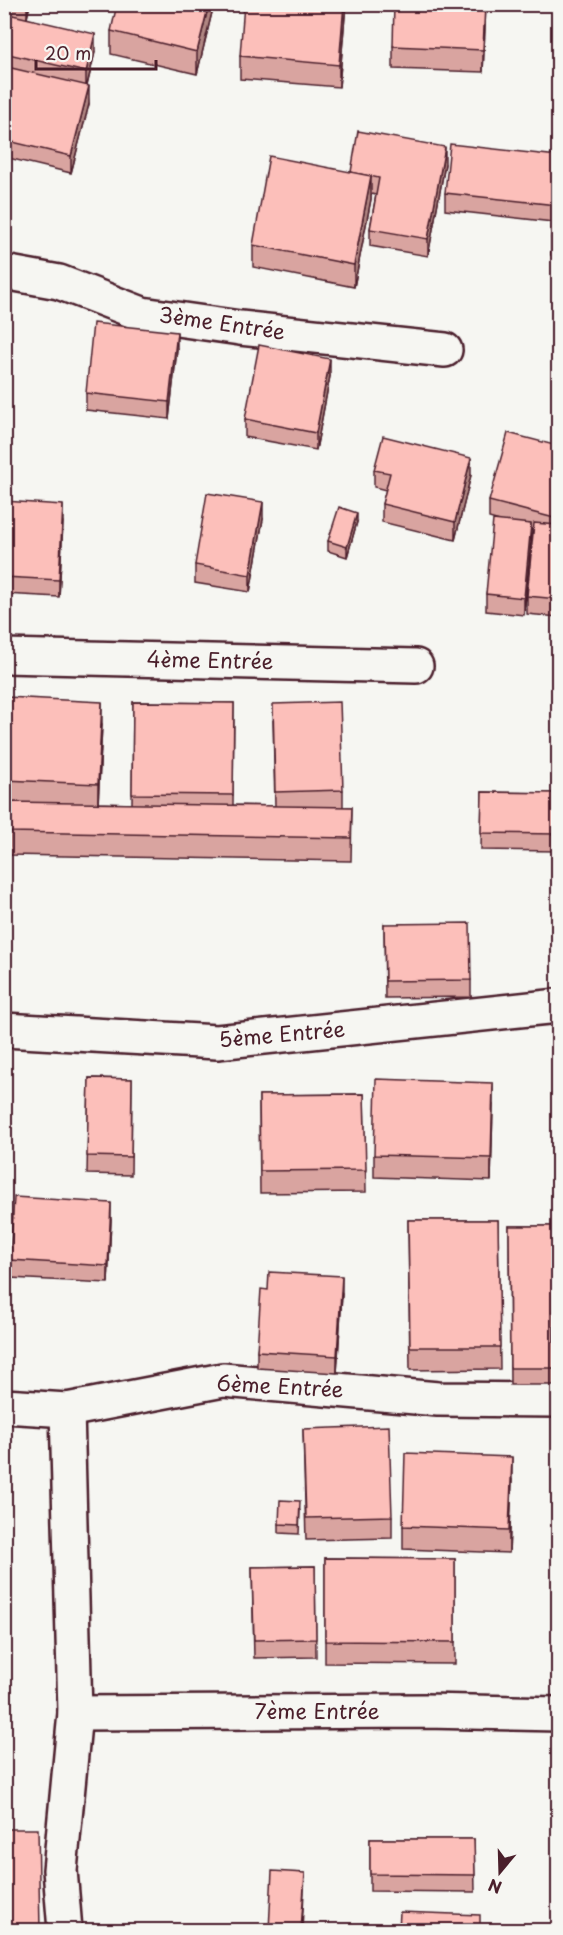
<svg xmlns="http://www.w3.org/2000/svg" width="563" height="1935" font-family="'Playpen Sans',sans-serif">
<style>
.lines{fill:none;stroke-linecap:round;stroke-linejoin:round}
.street-casing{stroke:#4a1f2b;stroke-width:38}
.street{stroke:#f6f6f2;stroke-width:33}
.wall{fill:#d9a4a0;stroke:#4a1f2b;stroke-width:1.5}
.shaded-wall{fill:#b08682;stroke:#4a1f2b;stroke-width:1.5}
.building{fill:#fcbfba;stroke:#4a1f2b;stroke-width:1.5}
.labels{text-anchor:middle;stroke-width:6;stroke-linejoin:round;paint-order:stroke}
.street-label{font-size:21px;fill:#4a1f2b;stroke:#f6f6f2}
</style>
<rect width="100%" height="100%" fill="#f6f6f2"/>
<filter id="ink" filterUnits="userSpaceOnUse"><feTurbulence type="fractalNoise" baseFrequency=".0167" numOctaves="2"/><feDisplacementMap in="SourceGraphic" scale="12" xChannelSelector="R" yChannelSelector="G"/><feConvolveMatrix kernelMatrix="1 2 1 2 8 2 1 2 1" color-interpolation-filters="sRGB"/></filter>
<g filter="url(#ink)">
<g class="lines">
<g class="street-casing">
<g id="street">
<path d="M4,272L59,282L142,314L240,328L445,350"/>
<path d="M4,656L416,666"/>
<path d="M4,1030L217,1042L558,1006"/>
<path d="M4,1406L67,1410L223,1380L438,1399L558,1400"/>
<path d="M75,1713L426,1711L558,1714"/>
<path d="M65,1930L60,1870L75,1713L67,1410"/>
</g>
</g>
<use href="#street" class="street"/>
</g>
<g class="wall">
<path d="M4,4H30L27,18L95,52L87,86L89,104L71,173L4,157V77L6,71L4,70Z"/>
<path d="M214,4L197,74L111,54V31Z"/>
<path d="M346,4L339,87L240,79V56Z"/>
<path d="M486,4L483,72L393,69V46Z"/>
<path d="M558,156V256L551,255V238L553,222L445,210V193Z"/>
<path d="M445,164L428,256L370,246V229L376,195L371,194V199L354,287L253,267V245L351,172Z"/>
<path d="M177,349L169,419L86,410V393Z"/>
<path d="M330,376L316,450L245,437V419Z"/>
<path d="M558,446V617L527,614V596L533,530L531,529V542L524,615L486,611V594L500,521L489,518V501Z"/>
<path d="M374,470L471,475L455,540L382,522V504L386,490L374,487Z"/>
<path d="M4,501L63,522L59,597L4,594Z"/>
<path d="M263,519L250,592L195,583V565Z"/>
<path d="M357,522L347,557L328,551V541Z"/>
<path d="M133,702L234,703L233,805L275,806L273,721L343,790V807H352L351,861L9,855V802H4V730L102,724L98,803L132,804Z"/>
<path d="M482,792L558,793V851L481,850Z"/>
<path d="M384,924L471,980V997L385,998Z"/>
<path d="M89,1078L132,1079L131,1175L87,1174Z"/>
<path d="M364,1094L366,1192L260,1193L259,1095Z"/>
<path d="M493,1105L491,1181L374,1177V1155Z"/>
<path d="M111,1220L108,1283L10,1278V1260Z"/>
<path d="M408,1220H498L500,1369L410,1370Z"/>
<path d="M509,1226H552L554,1385H510Z"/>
<path d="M268,1290L342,1294L337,1373L257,1368V1351Z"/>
<path d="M303,1429L392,1516V1538L306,1540Z"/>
<path d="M512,1480L509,1553L403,1549V1526Z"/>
<path d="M300,1511L299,1534L279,1533V1524Z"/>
<path d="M325,1558L455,1559V1664L325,1663Z"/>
<path d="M315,1566L316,1657L254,1658L252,1567Z"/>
<path d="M370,1839H474L475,1892L370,1891Z"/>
</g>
<g class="shaded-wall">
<path d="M27,4H30L27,18Z"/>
<path d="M209,4H214L197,74V52Z"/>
<path d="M344,4H346L339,87V65Z"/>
<path d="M485,4H486L483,72V50Z"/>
<path d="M95,34V52L86,89V72Z"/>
<path d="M89,86V104L71,173V156Z"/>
<path d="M445,147V164L428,256V239Z"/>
<path d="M371,176V199L354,287V265Z"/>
<path d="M177,332V349L169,419V402Z"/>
<path d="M330,359V376L316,450V433Z"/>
<path d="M471,458V475L455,540V522Z"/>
<path d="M263,502V519L250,592V575Z"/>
<path d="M63,505V522L59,597V580Z"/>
<path d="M357,513V522L347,557V547Z"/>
<path d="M531,524V542L524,615V598Z"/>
<path d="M102,702V724L98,806V784Z"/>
<path d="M493,1083V1105L491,1181V1158Z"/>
<path d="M111,1203V1220L108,1283V1266Z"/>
<path d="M342,1276V1294L337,1373V1356Z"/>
<path d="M512,1457V1480L509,1553V1530Z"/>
<path d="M305,1873L302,1930H301Z"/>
</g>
<g class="building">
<path d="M117,4H209L197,52L111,31Z"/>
<path d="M244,4H344L339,65L240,56Z"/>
<path d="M394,4H485L483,50L393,46Z"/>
<path d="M4,13L95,34L86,72L4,53Z"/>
<path d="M7,67L89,86L71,156L4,140V77Z"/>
<path d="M358,131L445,147L428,239L370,229L379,178L351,172Z"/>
<path d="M450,144L558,156V175L556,202L558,189V239L551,238L556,205L445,193Z"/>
<path d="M269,156L371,176L354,265L253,245Z"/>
<path d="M93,323L177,332L169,402L86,393Z"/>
<path d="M259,345L330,359L316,433L245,419Z"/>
<path d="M508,433L558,446V519L489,501Z"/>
<path d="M383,436L471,458L455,522L382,504L390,473L374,470Z"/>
<path d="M207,493L263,502L250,575L195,565Z"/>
<path d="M4,501L63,505L59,580L4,577Z"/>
<path d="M339,507L357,513L347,547L328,541Z"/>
<path d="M493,520L531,524L524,598L486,594Z"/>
<path d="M534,523L558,525V599L527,596Z"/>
<path d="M6,697L102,702L98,784L4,780V730Z"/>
<path d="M133,702L234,703L233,795L132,794Z"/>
<path d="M340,702L343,790L275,792L273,704Z"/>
<path d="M482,792L558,793V834L481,833Z"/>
<path d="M9,802L352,807L351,838L9,832Z"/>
<path d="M470,923L471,980L385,981L384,924Z"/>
<path d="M89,1078L132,1079L131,1157L87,1156Z"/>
<path d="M376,1079L493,1083L491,1158L374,1155Z"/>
<path d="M364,1094L366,1170L260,1171L259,1095Z"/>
<path d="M14,1197L111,1203L108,1266L10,1260Z"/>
<path d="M408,1220H498L500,1347H410Z"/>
<path d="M509,1226H552L554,1368H510Z"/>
<path d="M269,1272L342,1276L337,1356L257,1351L261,1289L268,1290Z"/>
<path d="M389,1426L392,1516L306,1518L303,1429Z"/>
<path d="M405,1453L512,1457L509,1530L403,1526Z"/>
<path d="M280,1500L300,1501L299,1525L279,1524Z"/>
<path d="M325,1558L455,1559V1642L325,1641Z"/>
<path d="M315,1566L316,1639L254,1640L252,1567Z"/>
<path d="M4,1829H38L40,1930H4Z"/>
<path d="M370,1839H474L475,1875L370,1874Z"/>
<path d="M272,1871L305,1873L301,1930H269Z"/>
<path d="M400,1912L480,1915V1930H399Z"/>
</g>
</g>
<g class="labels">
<g class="street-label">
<text transform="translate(222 324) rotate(8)" y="7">3ème Entrée</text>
<text transform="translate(210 661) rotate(1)" y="7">4ème Entrée</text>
<text transform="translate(282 1035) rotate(-5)" y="7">5ème Entrée</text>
<text transform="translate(280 1387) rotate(3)" y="7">6ème Entrée</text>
<text x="317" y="1719">7ème Entrée</text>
</g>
</g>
<rect width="563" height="1935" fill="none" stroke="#f6f6f2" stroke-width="24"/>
<rect x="12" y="12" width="539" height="1911" fill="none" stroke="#4a1f2b" stroke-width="2" filter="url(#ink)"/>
<g transform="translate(500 1872) rotate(199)" stroke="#f6f6f2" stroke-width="4.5" paint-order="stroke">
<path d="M0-4.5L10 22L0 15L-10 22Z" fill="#4a1f2b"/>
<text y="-9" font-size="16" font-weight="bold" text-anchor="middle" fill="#4a1f2b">N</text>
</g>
<path d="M36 60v9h120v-9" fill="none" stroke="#4a1f2b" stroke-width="3"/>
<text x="45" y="60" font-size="18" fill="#4a1f2b" stroke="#f6f6f2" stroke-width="4.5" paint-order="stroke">20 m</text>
</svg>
